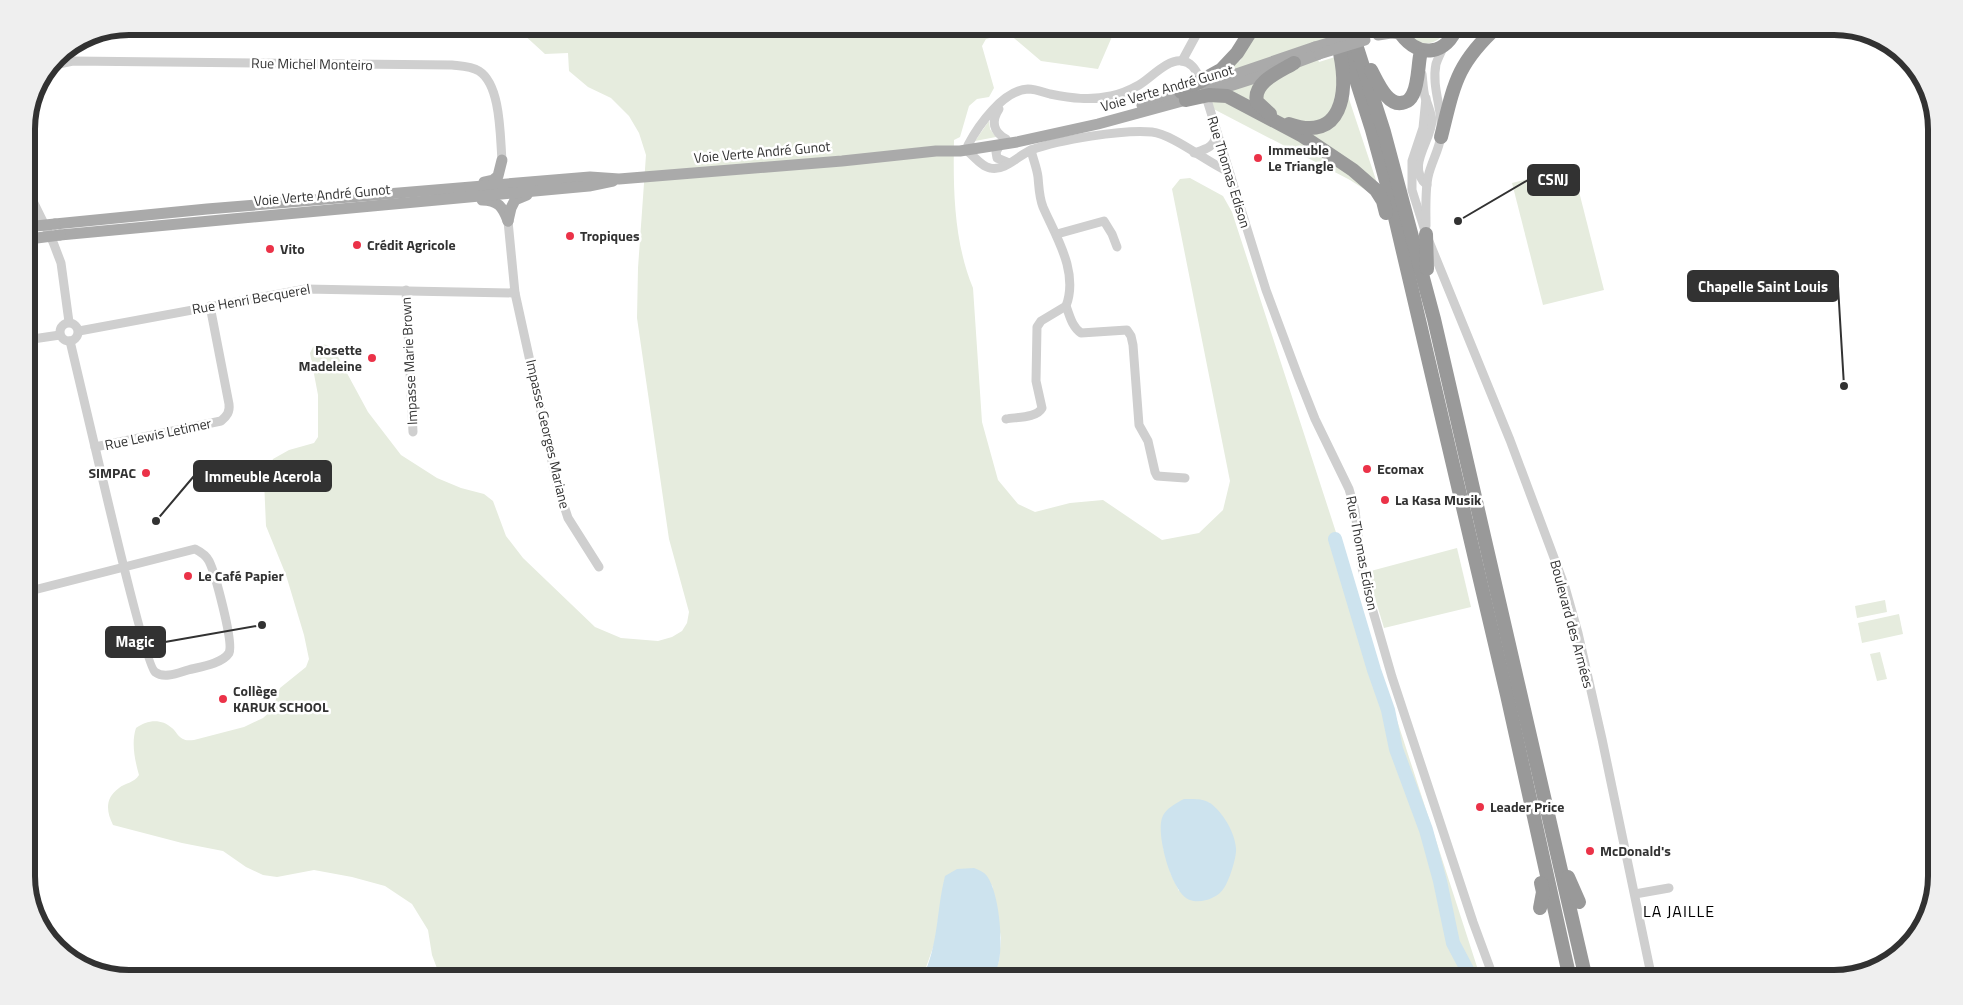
<svg xmlns="http://www.w3.org/2000/svg" width="1963" height="1005" font-family="'Titillium Web',sans-serif">
<style>
.green{fill:#e6ecde;fill-rule:evenodd}
.water{fill:#cde3ee}
.lines{fill:none;stroke-linecap:round;stroke-linejoin:round}
.river{stroke:#cde3ee;stroke-width:14}
.minor{stroke:#cfcfcf;stroke-width:9}
.major{stroke:#aaa;stroke-width:11}
.highway{stroke:#999;stroke-width:14}
.major-bridge{stroke:#aaa;stroke-width:11}
.poi-dot{fill:#eb3248;stroke:#fff;stroke-width:2}
.labels{text-anchor:middle;stroke-width:5;stroke-linejoin:round;paint-order:stroke}
.street-label{font-size:14px;fill:#323232;stroke:#fff}
.poi-label{font-size:14px;font-weight:bold;fill:#323232;stroke:#fff;text-anchor:start}
.quarter-label{font-size:16px;letter-spacing:1px;fill:#000;stroke:#fff}
.rim{fill:none;stroke:#323232;stroke-width:6}
.leader{fill:none;stroke:#323232;stroke-width:2}
.callout-dot{fill:#323232;stroke:#fff;stroke-width:2}
.callout{fill:#323232;stroke:#323232;stroke-width:2}
.callout-label{font-size:15px;text-anchor:middle;font-weight:bold;fill:#fff}
</style>
<rect width="100%" height="100%" fill="#fff"/>
<g class="green">
<path d="M506,26H1150L1114,32L1098,69L1041,61L1008,33L986,39L982,46L994,88L989,97L977,99L969,106L960,137L954,140C953,190 954,242 973,288L982,422L998,480L1018,504L1035,512L1070,503L1103,500L1162,540L1199,533L1223,510L1230,481L1172,189L1180,179L1190,178L1223,196L1232,212L1481,979H992L999,961L1001,938L992,885L938,920L936,939L922,979H441L432,955L428,930L412,904L385,886L352,877L314,870L277,877L263,875L246,867L223,851L182,843L113,825C106,811 105,798 119,788C125,783 134,783 139,775C135,761 131,743 136,728C147,720 161,718 172,728C176,731 178,737 183,739C186,741 190,740 194,740L244,727L263,718L272,710L280,688L306,667L309,659L304,635L286,575L266,526L264,480L273,459L289,450L314,443L318,437V395L310,353L313,347L319,344L327,345L335,351L368,412L401,455L437,478L461,488L484,494L493,501L506,536L523,558L595,627L621,638L658,641L672,637L682,631L687,623L689,612L669,539L637,318L638,268L646,155L639,133L629,116L611,98L588,87L569,71L568,53L545,54L522,33ZM1191,799L1210,803L1179,891L1171,874L1163,847Z"/>
<path d="M1259,26H1324L1329,39L1220,75L1232,65L1240,61Z"/>
<path d="M1405,26H1448C1439,49 1414,49 1405,26Z"/>
<path d="M1314,48L1319,62L1335,57L1383,201L1350,180L1181,92Z"/>
<path d="M989,121L990,129L996,137L975,141Z"/>
<path d="M1573,168L1604,290L1543,305L1512,183Z"/>
<path d="M1457,548L1471,607L1384,628L1367,572Z"/>
<path d="M1885,600L1887,612L1857,618L1855,606Z"/>
<path d="M1899,614L1903,634L1862,643L1858,623Z"/>
<path d="M1880,652L1887,679L1877,681L1870,654Z"/>
</g>
<g class="water">
<path d="M1184,799C1192,799 1203,798 1210,803C1223,812 1235,833 1236,848C1237,857 1229,881 1224,888C1218,898 1201,904 1190,900C1172,894 1156,835 1162,818C1165,809 1176,803 1184,799Z"/>
<path d="M974,868C979,870 984,872 987,876C999,893 1003,940 999,961C998,967 994,973 992,979H922C939,944 936,912 945,876L957,869Z"/>
</g>
<g class="lines">
<path class="river" d="M1335,539L1374,670L1388,710L1396,749L1426,830L1440,881L1453,943L1472,979"/>
<g class="minor">
<path d="M1182,61L1201,26"/>
<path d="M49,66L73,61L452,65C461,66 471,66 479,71C501,85 500,136 502,160"/>
<path d="M1422,74C1423,82 1423,89 1425,97C1428,105 1431,112 1432,120C1432,140 1405,167 1427,185"/>
<path d="M1426,98L1423,128L1412,161V190L1426,234L1510,440L1565,587L1578,633L1602,739L1652,979"/>
<path d="M1208,103L1266,290L1298,376L1315,419L1349,489L1355,510L1361,563L1368,594L1392,677L1473,922L1494,979"/>
<path d="M999,109C991,121 993,132 1006,139"/>
<path d="M968,145C978,126 1003,90 1028,89C1035,89 1043,92 1050,94C1071,98 1090,101 1111,96C1121,94 1130,90 1139,85C1151,78 1167,59 1182,61C1191,62 1195,69 1199,76"/>
<path d="M1000,145L996,152L997,158L1009,163"/>
<path d="M966,150C973,155 982,167 990,168C1004,172 1019,155 1031,150C1059,140 1123,129 1152,132C1172,134 1207,162 1229,172"/>
<path d="M1031,150C1033,159 1037,168 1038,177C1039,187 1039,197 1043,207C1056,237 1079,272 1066,306C1070,316 1072,327 1081,333L1127,330L1131,336L1133,345L1139,425L1148,441L1155,472L1157,476L1185,478"/>
<path d="M1194,153C1206,149 1215,147 1216,134"/>
<path d="M26,187L53,242L61,263L69,322"/>
<path d="M508,221L515,293L557,484L568,518L599,567"/>
<path d="M1426,226C1426,210 1425,192 1428,177C1431,163 1439,150 1441,136C1444,112 1431,88 1436,64C1438,58 1441,52 1444,46"/>
<path d="M1057,234L1104,221L1112,234L1117,247"/>
<path d="M406,290L413,432"/>
<circle cx="69" cy="332" r="9"/>
<path d="M79,331L306,289L515,293"/>
<path d="M26,340L60,335"/>
<path d="M1006,419C1017,417 1037,418 1042,408L1036,381L1037,327L1041,321L1066,306"/>
<path d="M95,447L221,421C227,416 230,412 229,404L210,306"/>
<path d="M26,592C83,577 139,563 195,549C201,552 206,555 209,561C215,573 234,643 229,653C222,664 199,667 188,670C178,673 164,679 155,672C146,666 105,489 99,464L95,447L70,341"/>
<path d="M1635,894L1669,888"/>
</g>
<g class="major">
<path d="M1378,35L1391,33L1401,34"/>
<path d="M1204,85L1315,47"/>
<path d="M1142,105L1189,90"/>
<path d="M484,182L493,180L498,176L502,160"/>
<path d="M482,200C498,200 503,207 508,221"/>
<path d="M508,221L511,208L515,200L527,195"/>
<path d="M55,224L207,209L590,177L619,179L842,161L936,151H960L1017,142L1098,124L1186,100L1258,77L1319,54"/>
<path d="M60,235L589,186L613,181"/>
</g>
<g class="highway">
<path d="M1339,26L1372,130L1389,192L1507,695L1570,979"/>
<path d="M1350,26L1384,132L1434,319L1586,979"/>
<path d="M1401,34C1419,59 1447,55 1457,26"/>
<path d="M1371,70C1377,81 1388,109 1405,102C1409,101 1411,98 1413,94C1418,84 1418,68 1420,56"/>
<path d="M1181,92L1221,70L1237,53L1254,26"/>
<path d="M1186,100L1209,95L1227,96L1301,135L1353,170L1376,190L1383,201L1386,213"/>
<path d="M1270,114L1257,102C1252,82 1281,71 1294,63"/>
<path d="M1289,124C1343,143 1348,92 1340,53"/>
<path d="M1441,137C1454,85 1456,64 1498,26"/>
<path d="M1426,234L1427,269"/>
<path d="M1568,877L1579,902"/>
<path d="M1540,908L1543,892L1541,883"/>
</g>
<g class="major-bridge">
<path d="M1315,47L1375,29"/>
<path d="M1319,54L1365,40"/>
<path d="M26,227L55,224"/>
<path d="M29,239L60,235"/>
</g>
</g>
<g class="poi-dot">
<circle cx="1258" cy="158" r="5"/>
<circle cx="570" cy="236" r="5"/>
<circle cx="357" cy="245" r="5"/>
<circle cx="270" cy="249" r="5"/>
<circle cx="372" cy="358" r="5"/>
<circle cx="1367" cy="469" r="5"/>
<circle cx="146" cy="473" r="5"/>
<circle cx="1385" cy="500" r="5"/>
<circle cx="188" cy="576" r="5"/>
<circle cx="223" cy="699" r="5"/>
<circle cx="1480" cy="807" r="5"/>
<circle cx="1590" cy="851" r="5"/>
</g>
<g class="labels">
<g class="street-label">
<text transform="translate(312 64) rotate(1)" y="5">Rue Michel Monteiro</text>
<text transform="translate(1167 88) rotate(-16)" y="5">Voie Verte André Gunot</text>
<text transform="translate(762 152) rotate(-5)" y="5">Voie Verte André Gunot</text>
<text transform="translate(1229 172) rotate(73)" y="5">Rue Thomas Edison</text>
<text transform="translate(322 195) rotate(-5)" y="5">Voie Verte André Gunot</text>
<text transform="translate(251 299) rotate(-10)" y="5">Rue Henri Becquerel</text>
<text transform="translate(409 361) rotate(-93)" y="5">Impasse Marie Brown</text>
<text transform="translate(158 434) rotate(-12)" y="5">Rue Lewis Letimer</text>
<text transform="translate(548 434) rotate(77)" y="5">Impasse Georges Mariane</text>
<text transform="translate(1362 553) rotate(79)" y="5">Rue Thomas Edison</text>
<text transform="translate(1572 624) rotate(75)" y="5">Boulevard des Armées</text>
</g>
<g class="poi-label">
<text x="1268" y="155">Immeuble<tspan x="1268" dy="16">Le Triangle</tspan></text>
<text x="580" y="241">Tropiques</text>
<text x="367" y="250">Crédit Agricole</text>
<text x="280" y="254">Vito</text>
<text x="362" y="355" text-anchor="end">Rosette<tspan x="362" dy="16">Madeleine</tspan></text>
<text x="1377" y="474">Ecomax</text>
<text x="136" y="478" text-anchor="end">SIMPAC</text>
<text x="1395" y="505">La Kasa Musik</text>
<text x="198" y="581">Le Café Papier</text>
<text x="233" y="696">Collège<tspan x="233" dy="16">KARUK SCHOOL</tspan></text>
<text x="1490" y="812">Leader Price</text>
<text x="1600" y="856">McDonald's</text>
</g>
<g class="quarter-label">
<text x="1679" y="917">LA JAILLE</text>
</g>
</g>
<path d="M0 0H1963V1005H0ZM129 35H1834A94 94 0 0 1 1928 129V876A94 94 0 0 1 1834 970H129A94 94 0 0 1 35 876V129A94 94 0 0 1 129 35Z" fill="#efefef" fill-rule="evenodd"/>
<path class="rim" d="M129 35H1834A94 94 0 0 1 1928 129V876A94 94 0 0 1 1834 970H129A94 94 0 0 1 35 876V129A94 94 0 0 1 129 35Z"/>
<path class="leader" d="M1458 221L1528 180M1844 386L1838 286M156 521L194 476M262 625L165 642"/>
<g class="callout-dot">
<circle cx="1458" cy="221" r="5"/>
<circle cx="1844" cy="386" r="5"/>
<circle cx="156" cy="521" r="5"/>
<circle cx="262" cy="625" r="5"/>
</g>
<g class="callout">
<rect x="1528" y="165" width="51" height="30" rx="5"/>
<rect x="1688" y="271" width="150" height="30" rx="5"/>
<rect x="194" y="461" width="137" height="30" rx="5"/>
<rect x="106" y="627" width="59" height="30" rx="5"/>
</g>
<g class="callout-label">
<text x="1553" y="185">CSNJ</text>
<text x="1763" y="292">Chapelle Saint Louis</text>
<text x="263" y="482">Immeuble Acerola</text>
<text x="135" y="647">Magic</text>
</g>
</svg>
